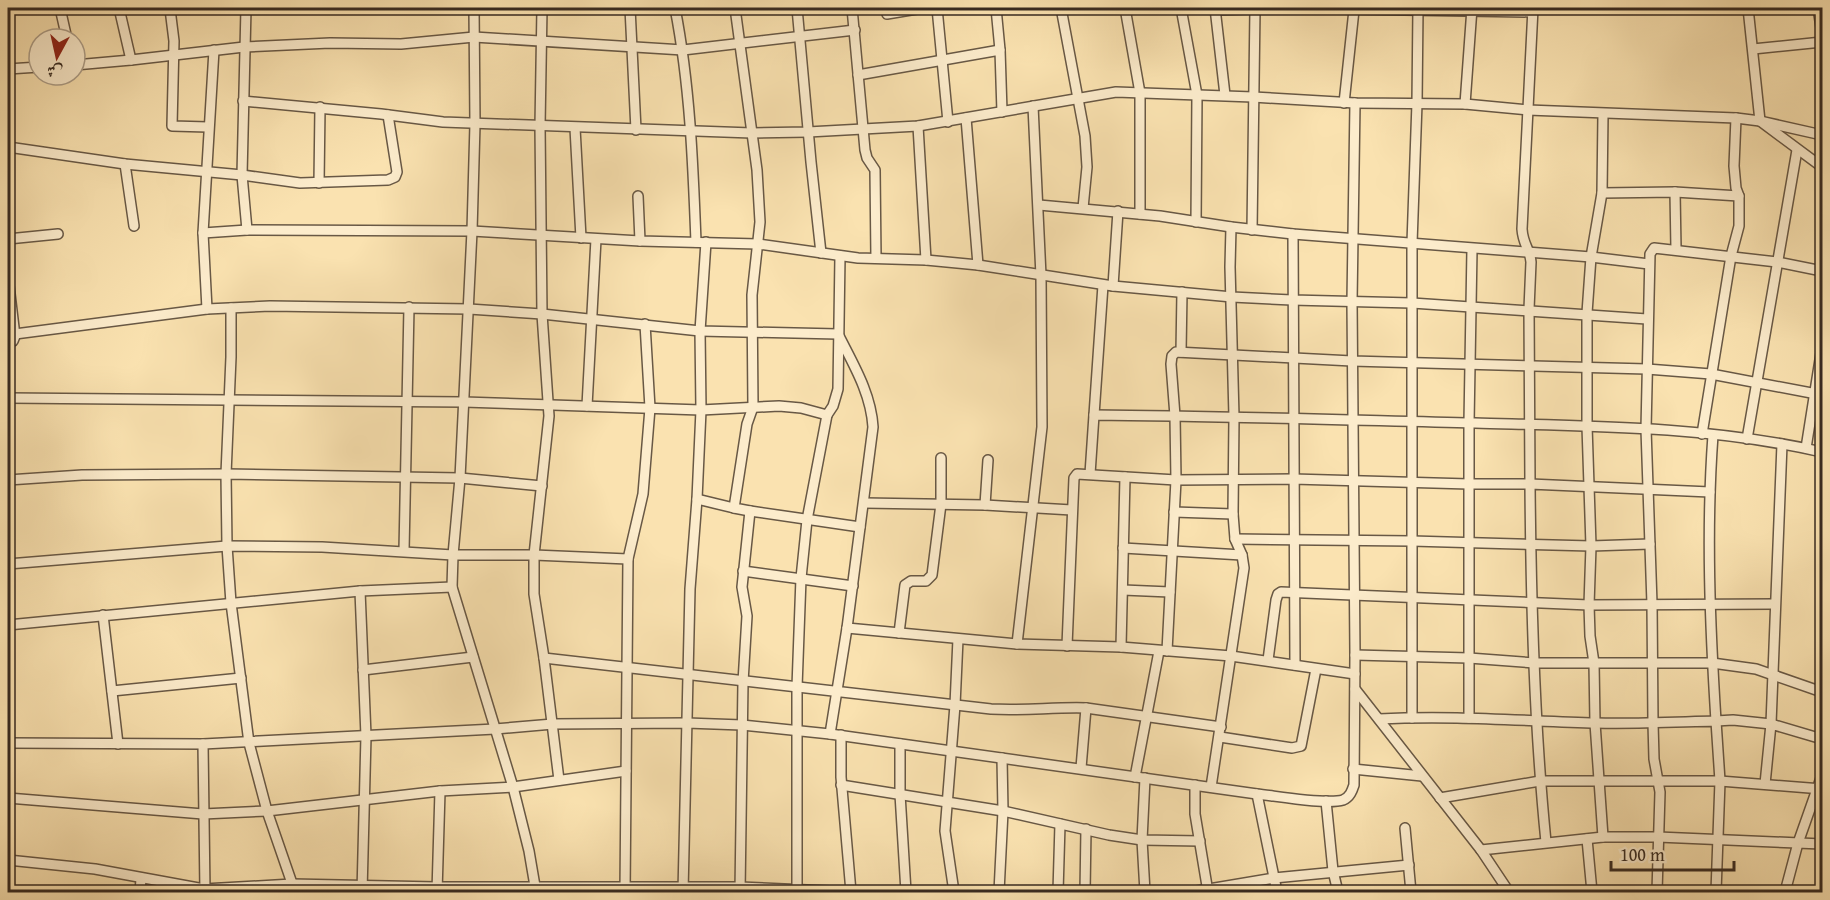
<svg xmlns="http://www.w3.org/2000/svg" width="1830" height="900" font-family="'Gentium Book Plus',Amiri,serif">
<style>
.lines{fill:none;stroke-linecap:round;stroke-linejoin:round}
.minor-casing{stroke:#685845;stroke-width:12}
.minor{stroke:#fceccc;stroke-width:9}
</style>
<rect width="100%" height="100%" fill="#fae2b0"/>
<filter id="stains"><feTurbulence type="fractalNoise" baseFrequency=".00333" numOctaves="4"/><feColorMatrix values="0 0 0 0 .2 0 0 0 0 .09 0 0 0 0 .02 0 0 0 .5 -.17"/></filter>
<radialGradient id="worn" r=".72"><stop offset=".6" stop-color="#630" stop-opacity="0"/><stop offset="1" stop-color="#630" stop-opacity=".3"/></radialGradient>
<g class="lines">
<g class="minor-casing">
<g id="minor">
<path d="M60,8L67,39"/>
<path d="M119,8L131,60"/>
<path d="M246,8L242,175L247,230"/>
<path d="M474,8L475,124L472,231L460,478L453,555L452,587L513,787L529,851L536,892"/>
<path d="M542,8L540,126L542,314L549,416L534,555V594L544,658L559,780"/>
<path d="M630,8L636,130"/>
<path d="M675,8C690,85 693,163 696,242"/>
<path d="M735,8L757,170L760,222L752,295L753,407L747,424L734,508L750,511L742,587L747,616L743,682L740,892"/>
<path d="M797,8L811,162L821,253"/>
<path d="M852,8L865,150L867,158L875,170L876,258"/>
<path d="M937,8L948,122"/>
<path d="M996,8L1000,50"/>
<path d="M1061,8L1085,136L1087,167L1083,208"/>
<path d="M1125,8L1140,93V214"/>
<path d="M1181,8L1197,95L1196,222"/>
<path d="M1215,8L1225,95"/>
<path d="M1748,8L1760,121L1822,167"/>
<path d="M1818,8L1822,34"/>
<path d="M170,9L174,41L172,126L208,127"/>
<path d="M1216,10L1283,8L1533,12"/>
<path d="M887,14L923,8"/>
<path d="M1753,49L1822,42"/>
<path d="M75,65L131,60L244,47L330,43L401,44L474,37L683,50L855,30"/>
<path d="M8,69L39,67"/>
<path d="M858,75L1000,50L1002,112"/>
<path d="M243,101L381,114L443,122L752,133L808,132L918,126L1116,92L1253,97L1355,103L1465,104L1528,110L1736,118L1760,121L1822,135"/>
<path d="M1344,103L1354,10"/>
<path d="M1465,104L1472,8"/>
<path d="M966,118L978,265"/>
<path d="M918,126L926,260"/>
<path d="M575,128L581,238"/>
<path d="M8,147L125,164L242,175L300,183L388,180L395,177L397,172L388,115"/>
<path d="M125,164L134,226"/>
<path d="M319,183L320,107"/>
<path d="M1675,192L1676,249"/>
<path d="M1602,193L1675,192L1739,196"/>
<path d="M638,196L640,241"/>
<path d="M1039,205L1160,216L1231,227L1293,234L1591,257L1649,264"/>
<path d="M1252,230L1255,9"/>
<path d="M203,233L247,230L472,231L640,241L758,244L858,258L926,260L978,265L1113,286L1232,297L1292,300L1412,303L1647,319"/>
<path d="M1293,234L1295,665"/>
<path d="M8,239L58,234"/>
<path d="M8,277L15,336L13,341L8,342"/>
<path d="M1113,286L1118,211"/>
<path d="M231,308V357L226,474L227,546L231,603L249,743L267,811L295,892"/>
<path d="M207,309L203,233L214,50"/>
<path d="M15,334L207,309L270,306L469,309L542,314L700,331L838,334C853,364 871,393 873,427L847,628L830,734"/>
<path d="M1181,352L1182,292"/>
<path d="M8,398L464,402L701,410L779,406L801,408L827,415L833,406L838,389L840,256"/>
<path d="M587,406L596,239"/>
<path d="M1094,415L1103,285"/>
<path d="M1702,434L1731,256L1739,226V196L1736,188L1734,166L1736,118"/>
<path d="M1713,435C1706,530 1710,626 1716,721L1733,720L1771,724L1782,444"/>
<path d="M1747,439L1797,150"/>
<path d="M1806,448L1822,347"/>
<path d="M1090,474L1094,415C1221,416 1348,420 1475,423C1590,426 1709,426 1822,452"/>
<path d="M8,480L82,475L226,474L460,478L542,486"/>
<path d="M697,499L734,508"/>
<path d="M864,503L985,505L1072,510"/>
<path d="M985,505L988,460"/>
<path d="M750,511L860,527"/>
<path d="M1174,512L1233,514"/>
<path d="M1235,539L1412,541L1591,546L1650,544"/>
<path d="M1123,548L1242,555"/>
<path d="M404,551L409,307"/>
<path d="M8,564L227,546L322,547L453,555H534L628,559"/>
<path d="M743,571L853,586"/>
<path d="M1123,590L1170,592"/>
<path d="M360,591L366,736L362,892"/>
<path d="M103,615L118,744"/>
<path d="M8,625L360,591L452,587"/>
<path d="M847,628L1017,644L1121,647L1231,656L1355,674"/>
<path d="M899,633L905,585L911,581H926L932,575L941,504V458"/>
<path d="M1017,644L1042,427L1041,276L1033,106"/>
<path d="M1067,646L1074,478L1077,474L1176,480L1293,479L1469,484H1530L1529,309L1531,262C1530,249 1523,245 1522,229L1533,8"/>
<path d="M1121,647L1125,477"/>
<path d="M1167,651L1176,480L1175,416L1171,364L1172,356L1176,352L1352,361L1647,369L1711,374L1822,395"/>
<path d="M1355,655L1469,658L1535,663H1712L1756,669L1822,692"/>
<path d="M544,658L991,709C1023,711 1054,707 1086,708L1221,727"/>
<path d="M1268,660L1276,600L1278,594L1281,592L1589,605L1775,604"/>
<path d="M363,670L473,657"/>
<path d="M1355,689L1481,850L1509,892"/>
<path d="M112,691L241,678"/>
<path d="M1412,718V243L1417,103L1418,8"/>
<path d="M1469,718V423L1472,249"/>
<path d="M1379,719C1452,715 1524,721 1596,723C1636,724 1676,722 1716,721L1720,781L1716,892"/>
<path d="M841,735V777L851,892"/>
<path d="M1220,737L1292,748L1301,746L1316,669"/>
<path d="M8,743L203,744L495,729L553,724L687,723L742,725L830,734L1257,794C1276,796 1327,805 1343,800C1350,797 1352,791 1354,785L1355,655L1352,302L1355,103"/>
<path d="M203,744L205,892"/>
<path d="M900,744V794L906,892"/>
<path d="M1081,768L1086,708"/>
<path d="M1353,769L1422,776"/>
<path d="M1135,777L1159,651"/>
<path d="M1145,778L1142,840L1145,892"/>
<path d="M1765,784L1771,724L1822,739"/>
<path d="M841,785L1003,811L1109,835L1142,840L1200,841"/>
<path d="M1195,785V814L1208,892"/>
<path d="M1211,787L1244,568L1242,555L1235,539L1233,514L1234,417L1230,267L1231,227"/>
<path d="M1257,794L1277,892"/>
<path d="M8,798L203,814L267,811L440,791L513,787L626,771"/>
<path d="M1440,798L1540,781H1720L1822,789"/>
<path d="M1326,801L1333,871L1338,892"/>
<path d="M1405,828L1411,892"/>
<path d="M1603,837L1595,723L1594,663L1590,636L1589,605L1591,546L1587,426V313L1591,257L1602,193L1603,114"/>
<path d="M1587,839L1592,892"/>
<path d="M1546,842C1534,723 1531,603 1530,484L1710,492"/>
<path d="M1481,850L1603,837H1658L1822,844"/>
<path d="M8,860L95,869L204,889L292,884L437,887H740L852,892"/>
<path d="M797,890V687L801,578L807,520L827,415"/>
<path d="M140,892L141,879"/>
<path d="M437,892L440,791"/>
<path d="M625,892L628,559L643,494L650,408L645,324"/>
<path d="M683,892L690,589L697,499L701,410L700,331L706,242"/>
<path d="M954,892L945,831L955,705L958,639"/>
<path d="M999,892L1003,811L1002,758"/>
<path d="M1058,892L1060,824"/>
<path d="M1085,892L1086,829"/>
<path d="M1191,892L1274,878L1409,865"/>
<path d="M1657,892L1660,792L1654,759L1653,723L1652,604L1646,429L1650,254L1654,248L1777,262L1822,271"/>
<path d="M1785,892L1798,843L1822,775"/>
</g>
</g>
<use href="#minor" class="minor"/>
</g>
<rect width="1830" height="900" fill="none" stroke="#fae2b0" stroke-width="30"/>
<rect x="9" y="9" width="1812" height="882" fill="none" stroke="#372a21" stroke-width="3"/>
<rect x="15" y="15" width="1800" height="870" fill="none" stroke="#372a21" stroke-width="1.5"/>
<g transform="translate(57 57) rotate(188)"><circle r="28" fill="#fceccc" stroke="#ad9e88" stroke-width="1.5"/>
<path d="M0-4.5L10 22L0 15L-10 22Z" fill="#8f2418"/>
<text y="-9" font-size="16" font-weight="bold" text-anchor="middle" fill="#372a21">ش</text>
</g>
<path d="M1611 861v9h123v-9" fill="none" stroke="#372a21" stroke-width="3"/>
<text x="1620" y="861" font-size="18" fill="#372a21" stroke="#fceccc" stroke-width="4.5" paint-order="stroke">100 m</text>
<rect width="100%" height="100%" filter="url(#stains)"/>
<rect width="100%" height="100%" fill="url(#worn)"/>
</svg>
